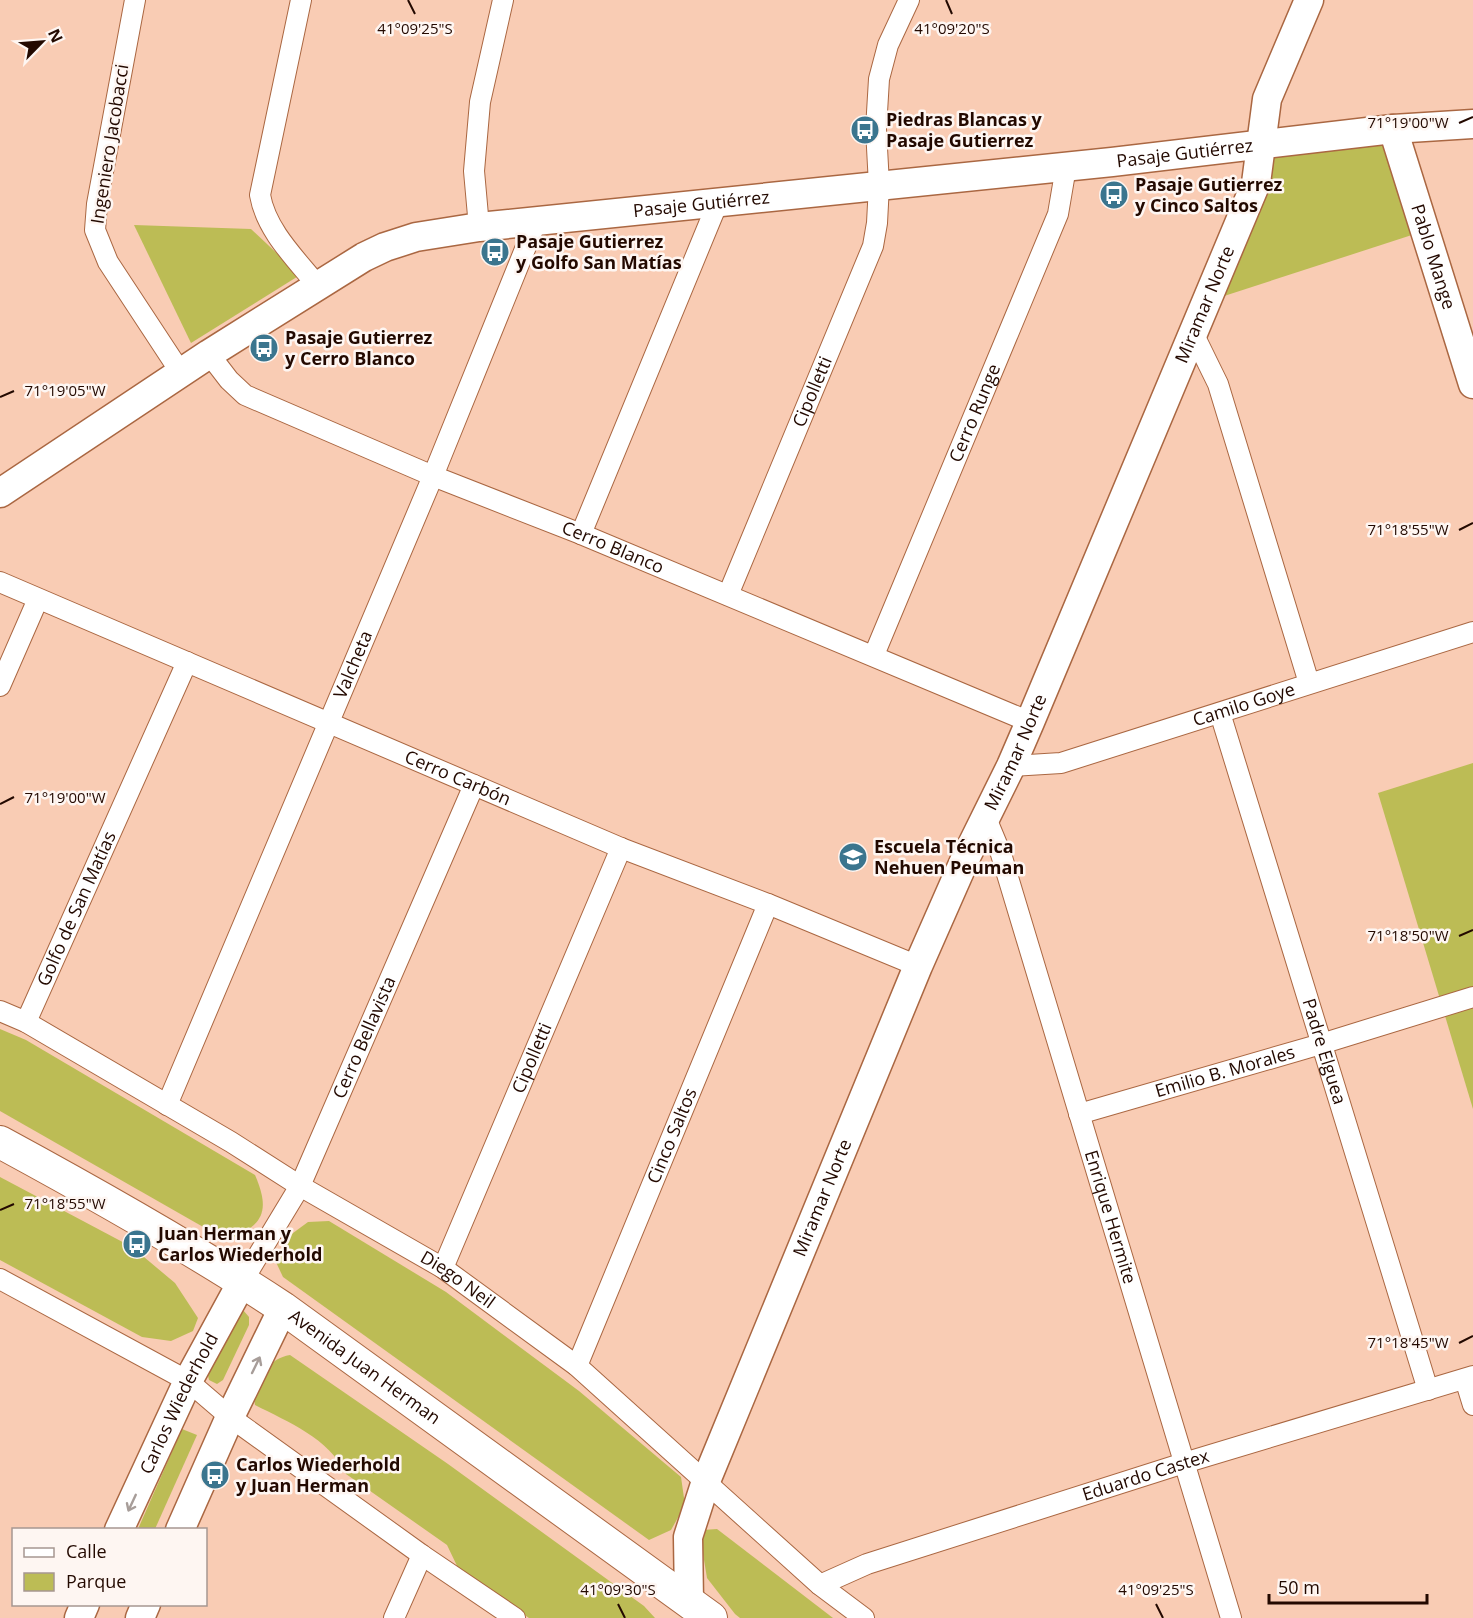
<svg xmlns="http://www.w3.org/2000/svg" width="1473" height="1618" font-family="'Open Sans',sans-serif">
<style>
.green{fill:#bcbc55}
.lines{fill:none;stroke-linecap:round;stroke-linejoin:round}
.street-casing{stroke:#aa6742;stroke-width:22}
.secondary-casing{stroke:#aa6742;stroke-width:31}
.primary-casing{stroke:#aa6742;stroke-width:34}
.street{stroke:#fff;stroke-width:20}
.secondary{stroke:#fff;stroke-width:28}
.primary{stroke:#fff;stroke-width:32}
.oneway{stroke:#a79d99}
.ticks{fill:none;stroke:#230900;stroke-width:2}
.labels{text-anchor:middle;stroke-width:5;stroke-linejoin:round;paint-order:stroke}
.poi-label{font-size:18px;font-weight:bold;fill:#230900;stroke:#fef6f2;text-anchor:start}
.street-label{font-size:18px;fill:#230900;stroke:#fef6f2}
.ticks-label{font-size:15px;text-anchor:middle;fill:#230900;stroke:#fef6f2;stroke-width:5;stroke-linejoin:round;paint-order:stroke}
</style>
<rect width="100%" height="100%" fill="#f9ccb4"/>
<g class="green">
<path d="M1388,136L1418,233L1218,298L1266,151Z"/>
<path d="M134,225L251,229L300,275L191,343Z"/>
<path d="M1473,763V1109L1378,793Z"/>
<path d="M0,1029L26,1040L255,1175C271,1212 263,1226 226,1240L0,1111Z"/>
<path d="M0,1177L132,1247L175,1283L198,1318L193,1331L171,1341L142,1337L0,1260Z"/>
<path d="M329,1221L446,1292L579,1391L681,1477L685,1505L671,1530L649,1540L283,1277L275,1260L289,1236L308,1222Z"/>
<path d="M243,1310L249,1317V1325L223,1380L217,1384L209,1380L207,1371Z"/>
<path d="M290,1355L448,1464L644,1606L655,1618H529L459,1570L447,1545L346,1474C329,1438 288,1422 255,1405L253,1392C263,1374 268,1359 290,1355Z"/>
<path d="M182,1429L197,1435L155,1529H138Z"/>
<path d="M717,1529L833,1618H740L735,1614L707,1578L702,1548L703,1530Z"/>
</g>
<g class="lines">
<g class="street-casing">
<g id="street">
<path d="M135,0L97,204L95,230L108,262L181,373"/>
<path d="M301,0L260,195C266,230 295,258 317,285"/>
<path d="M479,227L474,171L480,102L503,0"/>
<path d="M1193,333L1218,384L1309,683"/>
<path id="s1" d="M209,354L229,380L245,395L433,476L581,534L1030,722"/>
<path d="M581,534L718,202"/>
<path id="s2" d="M0,582L621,848L768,904L918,966"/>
<path id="s3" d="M728,595L873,246L877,223L879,185L876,129L879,79L888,45L909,0"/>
<path id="s4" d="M874,655L1058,214L1066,167"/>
<path d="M0,686L38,599"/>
<path id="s5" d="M1220,713L1428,1390"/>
<path id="s6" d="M1011,766L1061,763L1473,632"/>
<path id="s7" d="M986,818L1001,854L1231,1618"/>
<path id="s8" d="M0,1011L26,1022L231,1142L300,1186L443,1268L577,1366L820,1585L864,1618"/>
<path id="s9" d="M26,1022L187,662"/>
<path id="s10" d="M167,1105L433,476L536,222"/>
<path id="s11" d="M1079,1114L1321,1044L1473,997"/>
<path id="s12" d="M443,1268L621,848"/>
<path d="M0,1279L188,1381L230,1417L422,1555L515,1618"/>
<path id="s13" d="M242,1282L300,1186L474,785"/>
<path id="s14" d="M577,1366L768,904"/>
<path d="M1465,1379L1473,1405"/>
<path id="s15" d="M820,1585L867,1564L1184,1463L1473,1376"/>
<path d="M394,1618L422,1555"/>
</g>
</g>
<g class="secondary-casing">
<g id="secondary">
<path id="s16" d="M1393,129L1473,384"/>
<path id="s17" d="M0,493L209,354L364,257L385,247L416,237L479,227L1112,162L1393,129L1473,124"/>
<path id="s18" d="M119,1530L188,1381L242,1282"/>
<path d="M180,1530L230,1417L283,1308"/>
<path id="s19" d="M689,1602L688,1537L706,1481L918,966L966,857L1011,766L1030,722L1256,183L1267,99L1309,0"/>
<path d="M79,1618L85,1604"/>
<path d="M140,1618L146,1604"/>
</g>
</g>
<g class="primary-casing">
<g id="primary">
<path id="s20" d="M0,1142C96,1194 192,1248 283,1308L711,1618"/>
</g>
</g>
<use href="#street" class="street"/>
<use href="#secondary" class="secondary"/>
<use href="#primary" class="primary"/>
</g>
<defs><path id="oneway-shaft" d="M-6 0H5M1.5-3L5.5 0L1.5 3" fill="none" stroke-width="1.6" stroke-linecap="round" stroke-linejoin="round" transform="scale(1.5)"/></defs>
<g class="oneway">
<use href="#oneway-shaft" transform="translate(256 1365) rotate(-64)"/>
<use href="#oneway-shaft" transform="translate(132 1503) rotate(115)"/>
</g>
<path class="ticks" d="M408,0L415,14M946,0L952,14M1459,123L1473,117M0,397L14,391M1459,530L1473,523M0,804L14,797M1459,936L1473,930M0,1210L14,1204M1459,1343L1473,1336M618,1604L625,1618M1156,1604L1163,1618"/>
<defs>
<g id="bus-disc" transform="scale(1.5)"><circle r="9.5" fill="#3b758e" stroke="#fef6f2"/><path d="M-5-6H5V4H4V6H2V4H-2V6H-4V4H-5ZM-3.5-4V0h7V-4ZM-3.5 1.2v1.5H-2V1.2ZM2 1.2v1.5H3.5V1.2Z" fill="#fff"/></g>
<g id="school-disc" transform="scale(1.5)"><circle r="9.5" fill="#3b758e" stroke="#fef6f2"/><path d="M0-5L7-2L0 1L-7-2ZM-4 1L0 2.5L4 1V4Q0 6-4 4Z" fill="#fff"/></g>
</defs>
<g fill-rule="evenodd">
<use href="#bus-disc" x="865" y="130"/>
<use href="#bus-disc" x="1114" y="195"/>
<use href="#bus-disc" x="495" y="252"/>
<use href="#bus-disc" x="264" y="348"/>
<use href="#school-disc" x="853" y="857"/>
<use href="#bus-disc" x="137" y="1244"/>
<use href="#bus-disc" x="215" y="1475"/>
</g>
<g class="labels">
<g class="poi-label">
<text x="886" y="126">Piedras Blancas y<tspan x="886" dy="21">Pasaje Gutierrez</tspan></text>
<text x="1135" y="191">Pasaje Gutierrez<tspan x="1135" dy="21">y Cinco Saltos</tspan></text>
<text x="516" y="248">Pasaje Gutierrez<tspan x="516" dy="21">y Golfo San Matías</tspan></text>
<text x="285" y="344">Pasaje Gutierrez<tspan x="285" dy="21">y Cerro Blanco</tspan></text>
<text x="874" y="853">Escuela Técnica<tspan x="874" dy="21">Nehuen Peuman</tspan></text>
<text x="158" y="1240">Juan Herman y<tspan x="158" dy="21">Carlos Wiederhold</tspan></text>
<text x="236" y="1471">Carlos Wiederhold<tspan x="236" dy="21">y Juan Herman</tspan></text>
</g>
<g class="street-label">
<text transform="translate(110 144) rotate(-81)" y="6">Ingeniero Jacobacci</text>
<text dy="6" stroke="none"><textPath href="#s17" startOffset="1263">Pasaje Gutiérrez</textPath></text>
<text dy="6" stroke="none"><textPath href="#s17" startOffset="777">Pasaje Gutiérrez</textPath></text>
<text dy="6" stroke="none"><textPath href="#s16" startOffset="134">Pablo Mange</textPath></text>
<text dy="6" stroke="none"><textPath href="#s19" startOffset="1402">Miramar Norte</textPath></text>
<text dy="6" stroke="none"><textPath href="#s3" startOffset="220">Cipolletti</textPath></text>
<text dy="6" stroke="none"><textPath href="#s4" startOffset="262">Cerro Runge</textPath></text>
<text dy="6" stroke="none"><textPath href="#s1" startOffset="453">Cerro Blanco</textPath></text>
<text dy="6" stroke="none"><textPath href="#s10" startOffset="478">Valcheta</textPath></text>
<text dy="6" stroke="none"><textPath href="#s6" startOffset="242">Camilo Goye</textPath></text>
<text dy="6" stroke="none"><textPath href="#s19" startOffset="916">Miramar Norte</textPath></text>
<text dy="6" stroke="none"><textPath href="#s2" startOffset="498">Cerro Carbón</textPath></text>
<text dy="6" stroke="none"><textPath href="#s9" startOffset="124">Golfo de San Matías</textPath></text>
<text dy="6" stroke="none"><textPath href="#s13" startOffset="274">Cerro Bellavista</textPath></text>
<text dy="6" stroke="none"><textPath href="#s5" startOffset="354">Padre Elguea</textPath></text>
<text dy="6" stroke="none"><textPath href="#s12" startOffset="228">Cipolletti</textPath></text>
<text dy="6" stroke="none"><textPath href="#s11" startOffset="152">Emilio B. Morales</textPath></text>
<text dy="6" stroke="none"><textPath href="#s14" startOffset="249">Cinco Saltos</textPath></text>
<text dy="6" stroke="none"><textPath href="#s19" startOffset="430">Miramar Norte</textPath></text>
<text dy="6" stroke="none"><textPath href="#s7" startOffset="418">Enrique Hermite</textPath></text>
<text dy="6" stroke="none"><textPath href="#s8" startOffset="531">Diego Neil</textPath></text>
<text dy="6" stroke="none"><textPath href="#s20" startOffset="429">Avenida Juan Herman</textPath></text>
<text dy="6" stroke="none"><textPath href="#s18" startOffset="140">Carlos Wiederhold</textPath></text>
<text dy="6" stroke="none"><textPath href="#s15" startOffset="344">Eduardo Castex</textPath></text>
</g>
</g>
<g class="ticks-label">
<text x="415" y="34">41°09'25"S</text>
<text x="952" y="34">41°09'20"S</text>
<text x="1408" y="128">71°19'00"W</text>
<text x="65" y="396">71°19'05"W</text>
<text x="1408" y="535">71°18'55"W</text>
<text x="65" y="803">71°19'00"W</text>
<text x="1408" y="941">71°18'50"W</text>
<text x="65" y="1209">71°18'55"W</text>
<text x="1408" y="1348">71°18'45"W</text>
<text x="618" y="1595">41°09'30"S</text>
<text x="1156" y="1595">41°09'25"S</text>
</g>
<rect x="12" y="1528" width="195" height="78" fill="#fef6f2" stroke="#a69791" stroke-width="1.5"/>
<rect x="24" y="1548" width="30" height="9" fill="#ffffff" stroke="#a69791" stroke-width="1.5"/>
<text x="66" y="1558" font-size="18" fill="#230900">Calle</text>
<rect x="24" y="1573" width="30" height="18" fill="#bcbc55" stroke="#a69791" stroke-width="1.5"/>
<text x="66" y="1588" font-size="18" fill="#230900">Parque</text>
<g transform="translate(42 42) rotate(65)" stroke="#fef6f2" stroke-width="4.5" paint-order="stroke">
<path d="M0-4.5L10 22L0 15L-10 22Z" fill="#230900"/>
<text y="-9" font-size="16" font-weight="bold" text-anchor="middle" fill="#230900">N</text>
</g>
<path d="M1269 1594v9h158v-9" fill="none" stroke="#230900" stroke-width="3"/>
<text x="1278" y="1594" font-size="18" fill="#230900" stroke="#fef6f2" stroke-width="4.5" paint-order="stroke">50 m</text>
</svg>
